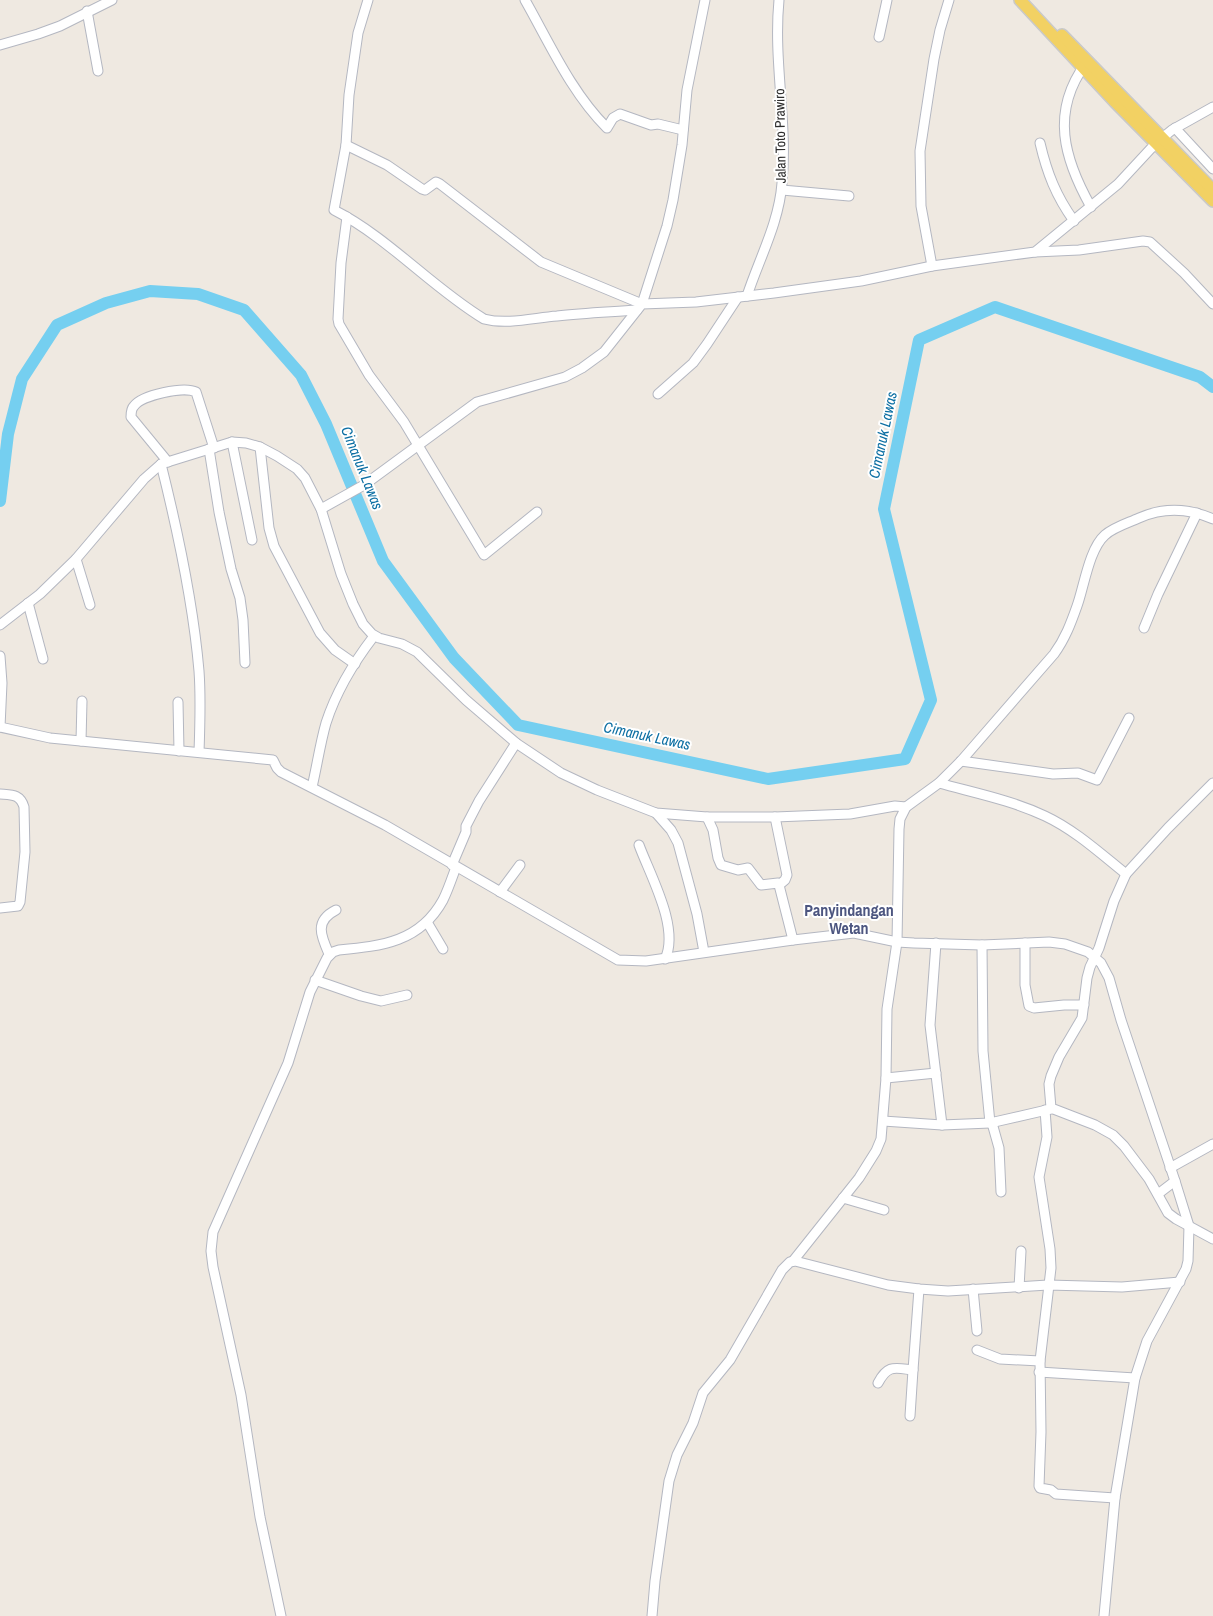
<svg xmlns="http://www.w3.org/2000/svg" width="1213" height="1616" font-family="'Archivo Narrow',sans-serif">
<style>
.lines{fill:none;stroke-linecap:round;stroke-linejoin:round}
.river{stroke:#75cff0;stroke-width:12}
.minor-casing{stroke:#b4b7c1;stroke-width:11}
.major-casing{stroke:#c9c9c9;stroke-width:14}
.minor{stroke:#fff;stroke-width:9}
.major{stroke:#f2d163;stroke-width:11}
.labels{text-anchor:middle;stroke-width:4;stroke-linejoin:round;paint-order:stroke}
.street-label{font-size:14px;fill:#2e2e2e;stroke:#fff}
.water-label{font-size:15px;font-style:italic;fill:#0d6fa3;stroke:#fff}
.quarter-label{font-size:16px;font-weight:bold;fill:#4d5680;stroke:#fff}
</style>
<rect width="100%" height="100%" fill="#efe9e1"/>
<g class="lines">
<path class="river" d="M0,501L8,434L22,379L57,325L106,303L150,291L198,294L244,310L301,375L326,424L383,561L454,658L518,725L768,779L905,759L931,700L884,509L919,340L995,307L1200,377L1213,387"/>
<g class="minor-casing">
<g id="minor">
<path d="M368,0L358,33L349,95L346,145L334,210C389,238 431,287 484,319C507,325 533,318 557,316C583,313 610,312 637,310"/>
<path d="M525,0C550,44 571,92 607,128L613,118L620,114L651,125L658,124L683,130"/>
<path d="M87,11L98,71"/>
<path d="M879,37L887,0"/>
<path d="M0,45L38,34L60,26L112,0"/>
<path d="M1086,63C1050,112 1064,159 1091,207"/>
<path d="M1175,128L1213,169"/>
<path d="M1040,143C1047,173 1056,196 1074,221"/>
<path d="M346,145L387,165L422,189L425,190L436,182L440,184L541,262L642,304L667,226L673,200L682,145L687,90L705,0"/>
<path d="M782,190L849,196"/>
<path d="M347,217L341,263L338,319L339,324L369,375L404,422L484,555L537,512"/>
<path d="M1035,252L1079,250L1143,241L1150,242L1184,273L1213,304"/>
<path d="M932,266L921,206L920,151L934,59L940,30L949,0"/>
<path d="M747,296C759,259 779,223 782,183C788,123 773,62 779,0"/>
<path d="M658,394L693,363L707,344L738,297"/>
<path d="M232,442L252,540"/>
<path d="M260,447L269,528L274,546L320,633L335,650L355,664"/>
<path d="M209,449L219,512L231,569L240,598L243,620L245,663"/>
<path d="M168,462L131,417C131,413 131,409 134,406C142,395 184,386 196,392L214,448"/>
<path d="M161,464C178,532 193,601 199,671C201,698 200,725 199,752"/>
<path d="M321,509L364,485L477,402L565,377L582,368L604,352L642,304L696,302L774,293L861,281L932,266L1035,252L1118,184L1156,143L1172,130L1213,107"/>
<path d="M76,559L90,605"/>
<path d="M28,603L43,659"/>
<path d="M0,625L40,594L76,559L144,479L161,464L232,442L246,443L260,447L277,456L297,469L305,478L321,509L341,574L353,604L363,624L372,634L379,638L402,644L417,652L466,700L516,743L561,773L597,790L656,813L707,817H775L850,814L895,806L906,807"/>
<path d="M1144,628L1158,594L1197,513"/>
<path d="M0,656L2,683L0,727"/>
<path d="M178,702L179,751"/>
<path d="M0,727L50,738L273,760L277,768L281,772L385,825L618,960L646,961L793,940L854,933L897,942L914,943L982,945L1049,942L1065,944L1088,952L1101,963L1109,978L1121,1020L1175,1181L1189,1226L1188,1261L1186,1269L1147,1341L1135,1378L1115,1498L1104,1616"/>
<path d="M81,741L82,701"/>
<path d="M961,761L1053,774L1078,773L1097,780L1129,718"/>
<path d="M939,783C975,793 1011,800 1045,816C1075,830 1101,854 1126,874"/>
<path d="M1213,783L1168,828L1126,874L1114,901L1099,948L1090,967L1087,978L1082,1018L1059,1057L1051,1076L1049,1084L1051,1108L1095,1125L1113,1135L1124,1146L1149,1179L1168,1213L1176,1219L1213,1239"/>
<path d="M312,787C317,766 320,744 326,723C336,692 354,662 374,636"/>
<path d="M0,794C12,795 20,794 24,807L25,852L20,902L18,906L0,908"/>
<path d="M656,813L671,830L678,843L697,914L704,952"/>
<path d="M707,817L713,830L718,858L721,865L738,870L748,868L761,885L778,883L779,885L793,940"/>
<path d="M775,817L787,875L785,880L779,885"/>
<path d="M639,845C650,875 680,928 665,959"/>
<path d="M452,865L466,832V826L479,801L516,743"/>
<path d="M500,892L520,865"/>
<path d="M427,922L443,949"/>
<path d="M936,943L930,1025L942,1125"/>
<path d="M1025,943V985L1029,1006L1034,1008L1064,1005H1084"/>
<path d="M982,945L983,1051L990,1123"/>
<path d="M329,954C321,936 314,921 336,910"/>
<path d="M315,980L361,996L381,1001L407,995"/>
<path d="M886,1078L936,1073"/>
<path d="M1045,1110L1047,1137L1039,1177L1050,1249L1051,1268L1040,1361L1041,1432L1039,1486L1040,1488L1051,1490L1056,1494L1115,1498"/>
<path d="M883,1121L942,1125L990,1123L1051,1109"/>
<path d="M992,1123L999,1148L1001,1192"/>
<path d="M1170,1168L1213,1144"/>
<path d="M1158,1194L1175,1181"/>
<path d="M843,1198L884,1210"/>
<path d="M793,1261L859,1178L876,1151L881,1139L886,1078L887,1009L897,942L899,829L900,819L906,807L939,783L961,761L1054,654C1065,639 1071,623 1077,606C1084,587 1089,549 1105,535C1114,527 1128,523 1139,518C1164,507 1188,508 1213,519"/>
<path d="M1019,1288L1021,1251"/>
<path d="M973,1289L977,1331"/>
<path d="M977,1350L1000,1359L1040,1361"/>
<path d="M1039,1372L1135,1378"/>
<path d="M878,1383C888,1364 895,1368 913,1370L919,1289"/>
<path d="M910,1416L913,1370"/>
<path d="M281,1616L260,1517L241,1395L213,1267L211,1251L213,1232L288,1063L310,992L327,958L333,952L339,950C382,946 420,942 443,900C448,890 452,878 456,867"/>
<path d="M652,1616L655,1581L669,1481L677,1455L693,1423L703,1393L730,1360L782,1270L790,1262L795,1261L888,1285L919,1289L948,1291L1048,1285L1122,1287L1180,1282"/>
</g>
</g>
<g class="major-casing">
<g id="major">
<path d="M1020,0L1115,102L1213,201"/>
<path d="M1062,35L1213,190"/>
</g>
</g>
<use href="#minor" class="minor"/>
<use href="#major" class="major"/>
</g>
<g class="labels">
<g class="street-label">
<text transform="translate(780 136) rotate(-91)" y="5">Jalan Toto Prawiro</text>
</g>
<g class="water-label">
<text transform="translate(883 435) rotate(-78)" y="5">Cimanuk Lawas</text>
<text transform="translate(362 468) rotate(68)" y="5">Cimanuk Lawas</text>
<text transform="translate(647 736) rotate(12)" y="5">Cimanuk Lawas</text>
</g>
<g class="quarter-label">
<text x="849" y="916">Panyindangan<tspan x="849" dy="18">Wetan</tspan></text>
</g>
</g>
</svg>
